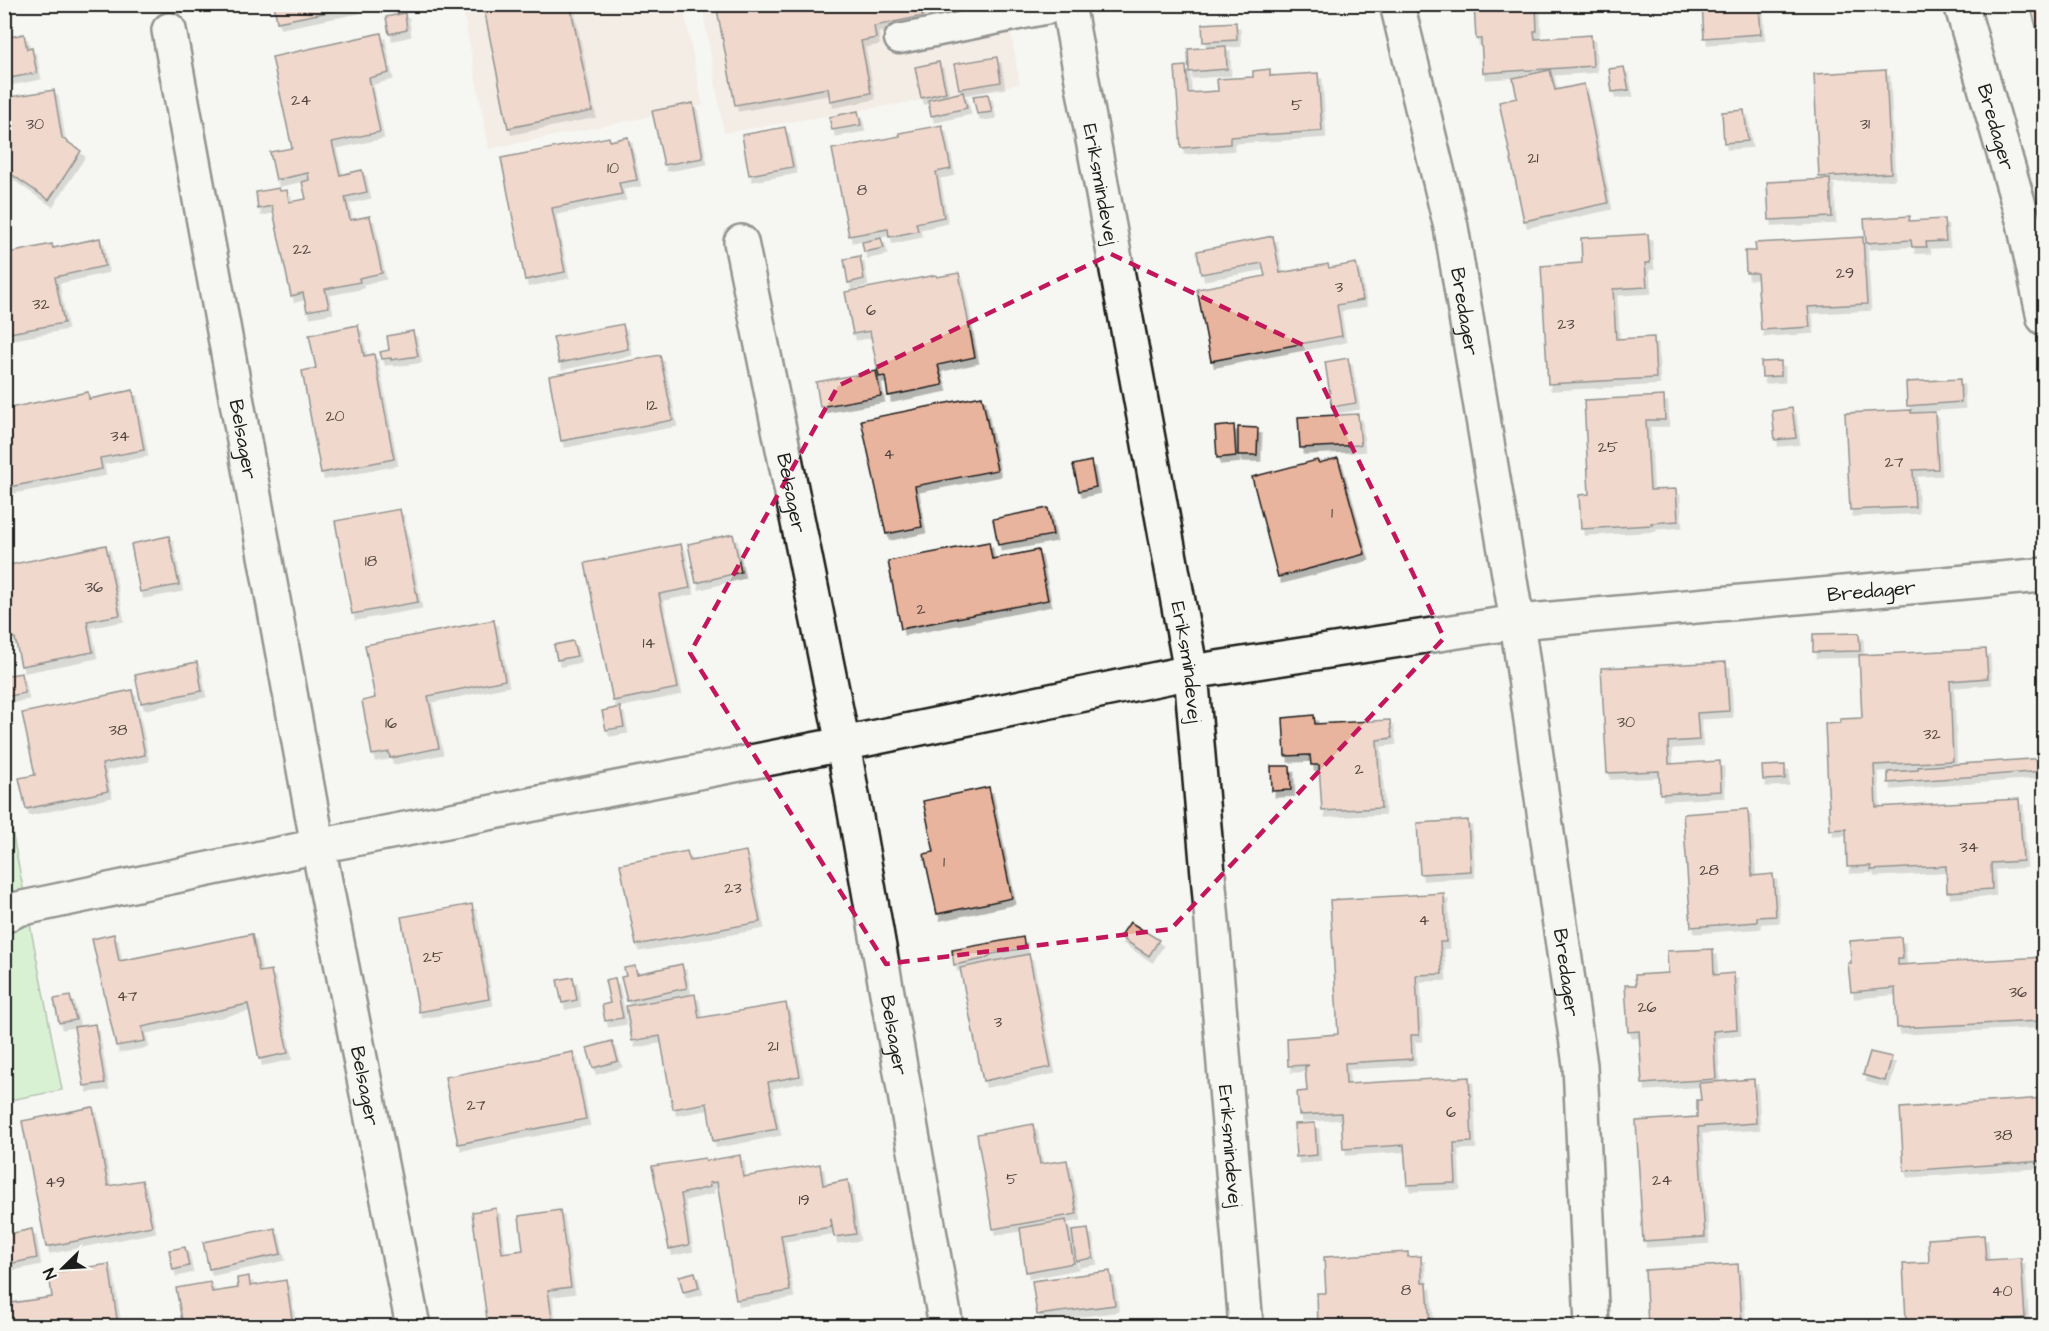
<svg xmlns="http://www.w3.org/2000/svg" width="2049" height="1331" font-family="'Architects Daughter',sans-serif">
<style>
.built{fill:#f2e2d8}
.green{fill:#b6ecae;stroke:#698465;stroke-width:1.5}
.building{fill:#e9b49d;stroke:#1c1c1c;stroke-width:1.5;filter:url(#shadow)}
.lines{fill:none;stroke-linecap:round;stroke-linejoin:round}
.service-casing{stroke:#1c1c1c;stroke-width:33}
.minor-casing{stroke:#1c1c1c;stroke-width:38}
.service{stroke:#f6f6f2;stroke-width:28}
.minor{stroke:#f6f6f2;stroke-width:33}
.marked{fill:none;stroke:#c2185b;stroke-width:4.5;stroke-dasharray:12 8;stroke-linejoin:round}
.labels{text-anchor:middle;stroke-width:4.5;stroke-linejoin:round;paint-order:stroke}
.number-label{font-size:16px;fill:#4f423c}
.street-label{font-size:20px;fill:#1c1c1c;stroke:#f6f6f2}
</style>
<defs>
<filter id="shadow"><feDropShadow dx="3.5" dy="6" stdDeviation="0" flood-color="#0004"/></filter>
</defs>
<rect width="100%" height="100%" fill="#f6f6f2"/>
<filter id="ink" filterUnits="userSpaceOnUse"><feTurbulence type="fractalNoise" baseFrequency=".0167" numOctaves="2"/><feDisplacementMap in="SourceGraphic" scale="12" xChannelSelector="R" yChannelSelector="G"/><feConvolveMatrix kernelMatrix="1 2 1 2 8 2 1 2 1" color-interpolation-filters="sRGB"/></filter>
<g filter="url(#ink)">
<g class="built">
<path d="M462,5H683L703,106L489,149Z"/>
<path d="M702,5H1006L1020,84L724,133Z"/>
</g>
<path class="green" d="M4,790L62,1090L5,1101H4Z"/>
<g class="building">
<path d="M274,4H355V7L277,22Z"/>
<path d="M483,4H570L592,111L508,128Z"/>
<path d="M716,4H921L923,16L874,26L876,38L861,41L871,93L830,101L828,88L735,105Z"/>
<path d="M1474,4H1536L1537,31H1534L1535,39L1591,35L1593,66L1483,73L1481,39H1476Z"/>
<path d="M1702,4H1759L1761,34L1704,38Z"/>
<path d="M2030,4H2044V24L2036,27Z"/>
<path d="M405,13L407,30L389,34L386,17Z"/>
<path d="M1236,22L1237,40L1203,42L1202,24Z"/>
<path d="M381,33L389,73L369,78L380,132L332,142L340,175L362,170L367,192L345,197L350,220L370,216L382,273L359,278L360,282L325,289L329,307L307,311L303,293L291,296L272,206L258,209L256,192L279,188L280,191L287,190L289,202L306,199L302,182L309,180L308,173L276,180L270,152L292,148L272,57Z"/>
<path d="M24,34L27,49L32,48L37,73L4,79V38Z"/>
<path d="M1226,46L1227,69L1189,72L1188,49Z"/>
<path d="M997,57L1001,82L959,89L954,64Z"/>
<path d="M939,62L946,92L921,98L915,67Z"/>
<path d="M1186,66L1188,93L1218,91L1217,79L1253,77V71L1270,69V76L1318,73L1322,131L1230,137V144L1181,148L1175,67Z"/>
<path d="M1624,67L1629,90L1612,92L1609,69Z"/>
<path d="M1550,70L1555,90L1584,84L1608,203L1524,221L1499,102L1517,98L1513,78Z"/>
<path d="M1886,70L1891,173L1819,177L1814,74Z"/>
<path d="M54,90L62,138L81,151L49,200L11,174L8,159H4V98Z"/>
<path d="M963,92L967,108L931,116L928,100Z"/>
<path d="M988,94L992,112L977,114L973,96Z"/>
<path d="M693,103L703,158L664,165L652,111Z"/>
<path d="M1744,110L1748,141L1724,143L1722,112Z"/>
<path d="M858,111L861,125L832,130L829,117Z"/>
<path d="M942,125L951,169L936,172L944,217L916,223L918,231L889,237L888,229L849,236L832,149L900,136L899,133Z"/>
<path d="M785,127L793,167L749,175L742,135Z"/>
<path d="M609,137L610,141L628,137L637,180L619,183L622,194L552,208L565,272L525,280L501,158Z"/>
<path d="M1830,179L1832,217L1769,220L1767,182Z"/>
<path d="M1910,216L1909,221L1944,219L1946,241L1926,242L1927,247H1912L1911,240L1866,243L1864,219Z"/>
<path d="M1648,234L1650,263H1645L1647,287L1613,289L1616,339L1654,337L1656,378L1548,384L1541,266L1582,263L1581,238Z"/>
<path d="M1273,236L1280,273L1328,264L1329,268L1356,263L1363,300L1337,305L1342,336L1211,361L1197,289L1265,276L1262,263L1201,274L1197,251Z"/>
<path d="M1863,237L1867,304L1808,307L1810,327L1761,330L1757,273H1746L1745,251H1756L1755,243Z"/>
<path d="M100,238L105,266L55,277L64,323L4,334V254L52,244L53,248Z"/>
<path d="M881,238L884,248L864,252L862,242Z"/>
<path d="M860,256L864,279L848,283L844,259Z"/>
<path d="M959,273L975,357L938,365L943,385L888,396L885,376L879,377L870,331L853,334L845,292L936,275L937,277Z"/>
<path d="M623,324L628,349L559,363L553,337Z"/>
<path d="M358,325L364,356L374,354L394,459L321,473L302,371L316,368L309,335Z"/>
<path d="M413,331L418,356L391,360V358L382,359L380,352L389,350L387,336Z"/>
<path d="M660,355L673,420L561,441L549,376Z"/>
<path d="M1348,358L1356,403L1332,407L1325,362Z"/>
<path d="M1781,361V376L1762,377L1761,362Z"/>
<path d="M876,371L881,396L820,407L816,382Z"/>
<path d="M1960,379L1961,402L1907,406L1906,382Z"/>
<path d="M133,390L144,450L100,458L102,469L4,488V409L88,392L89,399Z"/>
<path d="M982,396L997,470L915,486L922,527L886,534L861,420Z"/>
<path d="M1664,396L1665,420H1646L1650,490L1676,489L1678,521L1651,523L1652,525L1581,529L1579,495L1589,494L1584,400Z"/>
<path d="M1792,408L1796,438L1775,440L1772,411Z"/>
<path d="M1911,410V413L1935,412L1938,469L1913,470L1915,507L1850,510L1845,413Z"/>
<path d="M1358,414L1361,445L1300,448L1298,417Z"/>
<path d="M1234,425L1236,456L1217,458L1215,427Z"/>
<path d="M1238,427L1258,428L1257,455H1238Z"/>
<path d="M1338,458L1365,554L1278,577L1252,477L1317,460L1319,463Z"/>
<path d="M1091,461L1096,487L1079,491L1073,465Z"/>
<path d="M1048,508L1053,535L998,545L993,519Z"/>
<path d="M400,509L418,602L352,614L335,521Z"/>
<path d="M733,534L741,572L696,583L688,544Z"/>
<path d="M169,536L179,585L140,592L131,544Z"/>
<path d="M989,542L992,559L1038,550L1048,600L901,629L888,561Z"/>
<path d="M681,544L690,588L659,594L678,688L613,701L585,563Z"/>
<path d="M106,545L120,615L87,621L93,652L21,666L15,638H12L4,599V566Z"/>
<path d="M494,620L505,680L428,696L439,748L390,758L389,752L372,755L362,701L375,698L365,645Z"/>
<path d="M1859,633L1860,651L1813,652V634Z"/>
<path d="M573,641L577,656L557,660L554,645Z"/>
<path d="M1986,649L1988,678L1950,681L1953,761L1874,765L1876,807L2019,799L2023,861L1991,863L1992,889L1947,892L1946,866L1871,870V866L1847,867L1846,829L1830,830L1825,724L1840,723V719L1862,718L1859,655Z"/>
<path d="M197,662L202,691L141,703L135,675Z"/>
<path d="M1726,662L1729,711L1697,713L1699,740L1668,742L1669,764L1720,761L1721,791L1660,794L1659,771L1607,773L1601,668Z"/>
<path d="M21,673L25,693L4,697V676Z"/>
<path d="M132,690L145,755L102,764L108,791L26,809L19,778L35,775L22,713Z"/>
<path d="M620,707L624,727L606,730L602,711Z"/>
<path d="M1314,715L1315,724L1390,720L1392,738L1377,740L1381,808L1322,811L1319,765H1311L1310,755L1285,756L1283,718Z"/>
<path d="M2044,758V771L1888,783V772L1918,770V767Z"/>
<path d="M1785,765V779L1763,780L1762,766Z"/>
<path d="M1271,766H1290L1291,790L1272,791Z"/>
<path d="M989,787L1012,898L937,914L924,854L934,852L923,801Z"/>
<path d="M1748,809L1752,876L1773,874L1776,916L1757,917V922L1691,927L1683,814Z"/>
<path d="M1468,820L1471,871L1420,874L1417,823Z"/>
<path d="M687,851L690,861L746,851L760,922L636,945L620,864Z"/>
<path d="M1444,893L1446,942H1440L1442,974L1416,975L1419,1035H1411L1412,1059L1345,1063L1346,1084L1469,1077L1472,1142L1454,1143L1456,1183L1407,1185L1404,1145L1343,1149L1341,1113L1299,1115L1297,1092L1307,1091L1305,1067L1309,1065L1288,1066L1287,1038L1338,1034L1330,900Z"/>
<path d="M472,904L489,999L419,1012L401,917Z"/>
<path d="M1130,922L1159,940L1149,956L1120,937Z"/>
<path d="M114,934L119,961L252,934L259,972L271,970L288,1053L259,1059L248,1004L142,1027L145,1041L116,1046L92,939Z"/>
<path d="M1023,937L1025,948L992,954L984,959L954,965L952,950Z"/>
<path d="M1901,937L1903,959H1898V965L2044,957V989H2039L2040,1021L1897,1028L1895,988L1851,992L1848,963H1851L1850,941Z"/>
<path d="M1713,949L1714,975L1734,973L1737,1029L1713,1031L1716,1079L1642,1084L1639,1031L1628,1032L1625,985H1636L1635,975L1668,973L1667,951Z"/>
<path d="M1029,954L1051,1067L983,1081L960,968Z"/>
<path d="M682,964L687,988L627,1001L621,977L626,976L624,968L635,966L637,974Z"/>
<path d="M573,977L577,1000L562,1003L557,980Z"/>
<path d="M615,978L623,1018L605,1021L602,1005L610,1003L605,980Z"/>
<path d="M695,994L699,1018L786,1003L800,1076L768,1082L777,1129L713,1141L707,1103L673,1109L660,1036L632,1041L626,1006Z"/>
<path d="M70,996L76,1020L59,1023L54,999Z"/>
<path d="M95,1024L105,1083L84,1086L74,1027Z"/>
<path d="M612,1041L618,1061L593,1068L587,1048Z"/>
<path d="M573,1052L586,1119L458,1144L445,1077Z"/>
<path d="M1870,1052L1892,1057L1885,1081L1863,1075Z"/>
<path d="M1754,1079L1756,1123L1698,1127L1705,1237L1643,1241L1636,1121L1697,1117V1100H1701L1699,1083Z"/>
<path d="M2044,1098V1161L1904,1171L1900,1108Z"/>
<path d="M93,1107L108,1186L142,1180L152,1226L46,1247L22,1121Z"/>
<path d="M1315,1123L1317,1155L1296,1157L1294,1124Z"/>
<path d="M1033,1124L1040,1164L1067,1160L1077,1214L993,1229L977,1134Z"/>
<path d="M740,1155L743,1177L820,1164L823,1185L848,1180L856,1234L834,1237L831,1219H830L831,1227L781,1235L790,1291L736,1300L717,1182L709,1183L710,1187L681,1194L689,1245L669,1249L652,1166L705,1158L706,1161Z"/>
<path d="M496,1208L502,1253L523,1250L519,1216L560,1210L571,1287L548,1290L553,1326H488L472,1212Z"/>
<path d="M1066,1220L1074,1263L1026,1272L1020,1228Z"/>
<path d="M275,1228L281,1254L209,1269L203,1242Z"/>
<path d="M32,1229L37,1258L4,1265V1235Z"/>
<path d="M1088,1229L1093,1258L1076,1261L1072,1231Z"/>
<path d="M1984,1235L1986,1260L2021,1258L2025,1318L1967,1322V1326H1899V1320H1906L1903,1264L1929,1263L1928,1239Z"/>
<path d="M185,1247L189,1266L173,1270L169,1250Z"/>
<path d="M1408,1252V1257L1421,1256L1422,1283H1427L1430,1326H1318L1317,1293H1326L1324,1257Z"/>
<path d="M109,1264L118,1326H4V1304L52,1297L49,1273Z"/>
<path d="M1738,1264L1742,1326H1648L1645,1270Z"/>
<path d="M1110,1271L1115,1305L1037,1315L1032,1281Z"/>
<path d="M695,1272L699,1288L683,1292L679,1276Z"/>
<path d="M249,1276L250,1286L286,1280L293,1326H183L176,1288L210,1282L212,1292L238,1288L237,1278Z"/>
</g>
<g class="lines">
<g class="service-casing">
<path id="service" d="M899,39L1069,5"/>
</g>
<g class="minor-casing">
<g id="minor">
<path id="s1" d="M1068,4L1191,672L1246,1326"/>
<path id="s2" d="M1397,4L1451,227L1517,622L1580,1065L1592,1326"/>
<path id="s3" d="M1961,4L2024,223L2044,318"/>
<path id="s4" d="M169,30L318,846L413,1326"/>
<path id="s5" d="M741,242L843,744L946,1326"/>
<path id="s6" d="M4,916L18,909L318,846L843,744L1191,672L1517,622L2044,575"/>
</g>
</g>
<use href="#service" class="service"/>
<use href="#minor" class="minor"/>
</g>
</g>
<path d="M0 0H2049V1331H0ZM1111,254L1303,345L1444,638L1171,929L886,964L690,653L838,386Z" fill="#f6f6f2" fill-opacity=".55" fill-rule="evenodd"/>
<path class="marked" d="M1111,254L1303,345L1444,638L1171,929L886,964L690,653L838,386Z"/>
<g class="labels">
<g class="number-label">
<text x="301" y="105">24</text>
<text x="1297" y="110">5</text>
<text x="35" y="129">30</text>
<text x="1865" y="129">31</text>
<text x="1533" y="163">21</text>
<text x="613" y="173">10</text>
<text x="862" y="195">8</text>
<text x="302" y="254">22</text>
<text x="1845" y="278">29</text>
<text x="1339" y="292">3</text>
<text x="41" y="309">32</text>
<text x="871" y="315">6</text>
<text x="1566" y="329">23</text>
<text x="652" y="410">12</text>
<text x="335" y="421">20</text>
<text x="120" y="441">34</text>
<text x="1608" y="452">25</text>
<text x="889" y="459">4</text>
<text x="1894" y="467">27</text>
<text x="1332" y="518">1</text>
<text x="371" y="566">18</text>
<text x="94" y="592">36</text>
<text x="921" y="614">2</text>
<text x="649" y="648">14</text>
<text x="1626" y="727">30</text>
<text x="391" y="728">16</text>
<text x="118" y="735">38</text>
<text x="1932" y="739">32</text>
<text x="1359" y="774">2</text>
<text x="1969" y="852">34</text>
<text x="944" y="867">1</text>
<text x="1709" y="875">28</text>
<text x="733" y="893">23</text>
<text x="1424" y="925">4</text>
<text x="433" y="962">25</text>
<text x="2018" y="997">36</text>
<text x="127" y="1001">47</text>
<text x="1647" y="1012">26</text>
<text x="998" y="1027">3</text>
<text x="773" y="1051">21</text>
<text x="476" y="1110">27</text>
<text x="1451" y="1117">6</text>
<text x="2003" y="1140">38</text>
<text x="1012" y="1184">5</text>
<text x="1662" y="1185">24</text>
<text x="55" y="1187">49</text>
<text x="804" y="1205">19</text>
<text x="1406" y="1295">8</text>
<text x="2002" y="1296">40</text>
</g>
<g class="street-label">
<text dy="7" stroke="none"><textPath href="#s3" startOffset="128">Bredager</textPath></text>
<text dy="7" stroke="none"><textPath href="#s1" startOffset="183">Eriksmindevej</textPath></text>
<text dy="7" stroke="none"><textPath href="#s2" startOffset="315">Bredager</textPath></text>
<text dy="7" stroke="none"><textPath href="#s4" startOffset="416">Belsager</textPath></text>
<text dy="7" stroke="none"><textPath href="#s5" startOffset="256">Belsager</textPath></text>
<text dy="7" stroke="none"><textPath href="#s6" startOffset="1898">Bredager</textPath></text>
<text dy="7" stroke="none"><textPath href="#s1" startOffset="669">Eriksmindevej</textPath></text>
<text dy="7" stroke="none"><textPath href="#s2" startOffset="984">Bredager</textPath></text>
<text dy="7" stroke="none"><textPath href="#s5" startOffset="808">Belsager</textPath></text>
<text dy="7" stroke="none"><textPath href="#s4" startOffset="1074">Belsager</textPath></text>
<text dy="7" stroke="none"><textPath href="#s1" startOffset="1155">Eriksmindevej</textPath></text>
</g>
</g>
<rect width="2049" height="1331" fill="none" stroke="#f6f6f2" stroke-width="24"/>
<rect x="12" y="12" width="2025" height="1307" fill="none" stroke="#1c1c1c" stroke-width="2" filter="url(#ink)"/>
<g transform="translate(63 1268) rotate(246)" stroke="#f6f6f2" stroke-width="4.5" paint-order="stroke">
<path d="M0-4.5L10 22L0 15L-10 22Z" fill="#1c1c1c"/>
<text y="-9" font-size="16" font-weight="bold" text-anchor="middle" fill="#1c1c1c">N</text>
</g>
</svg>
